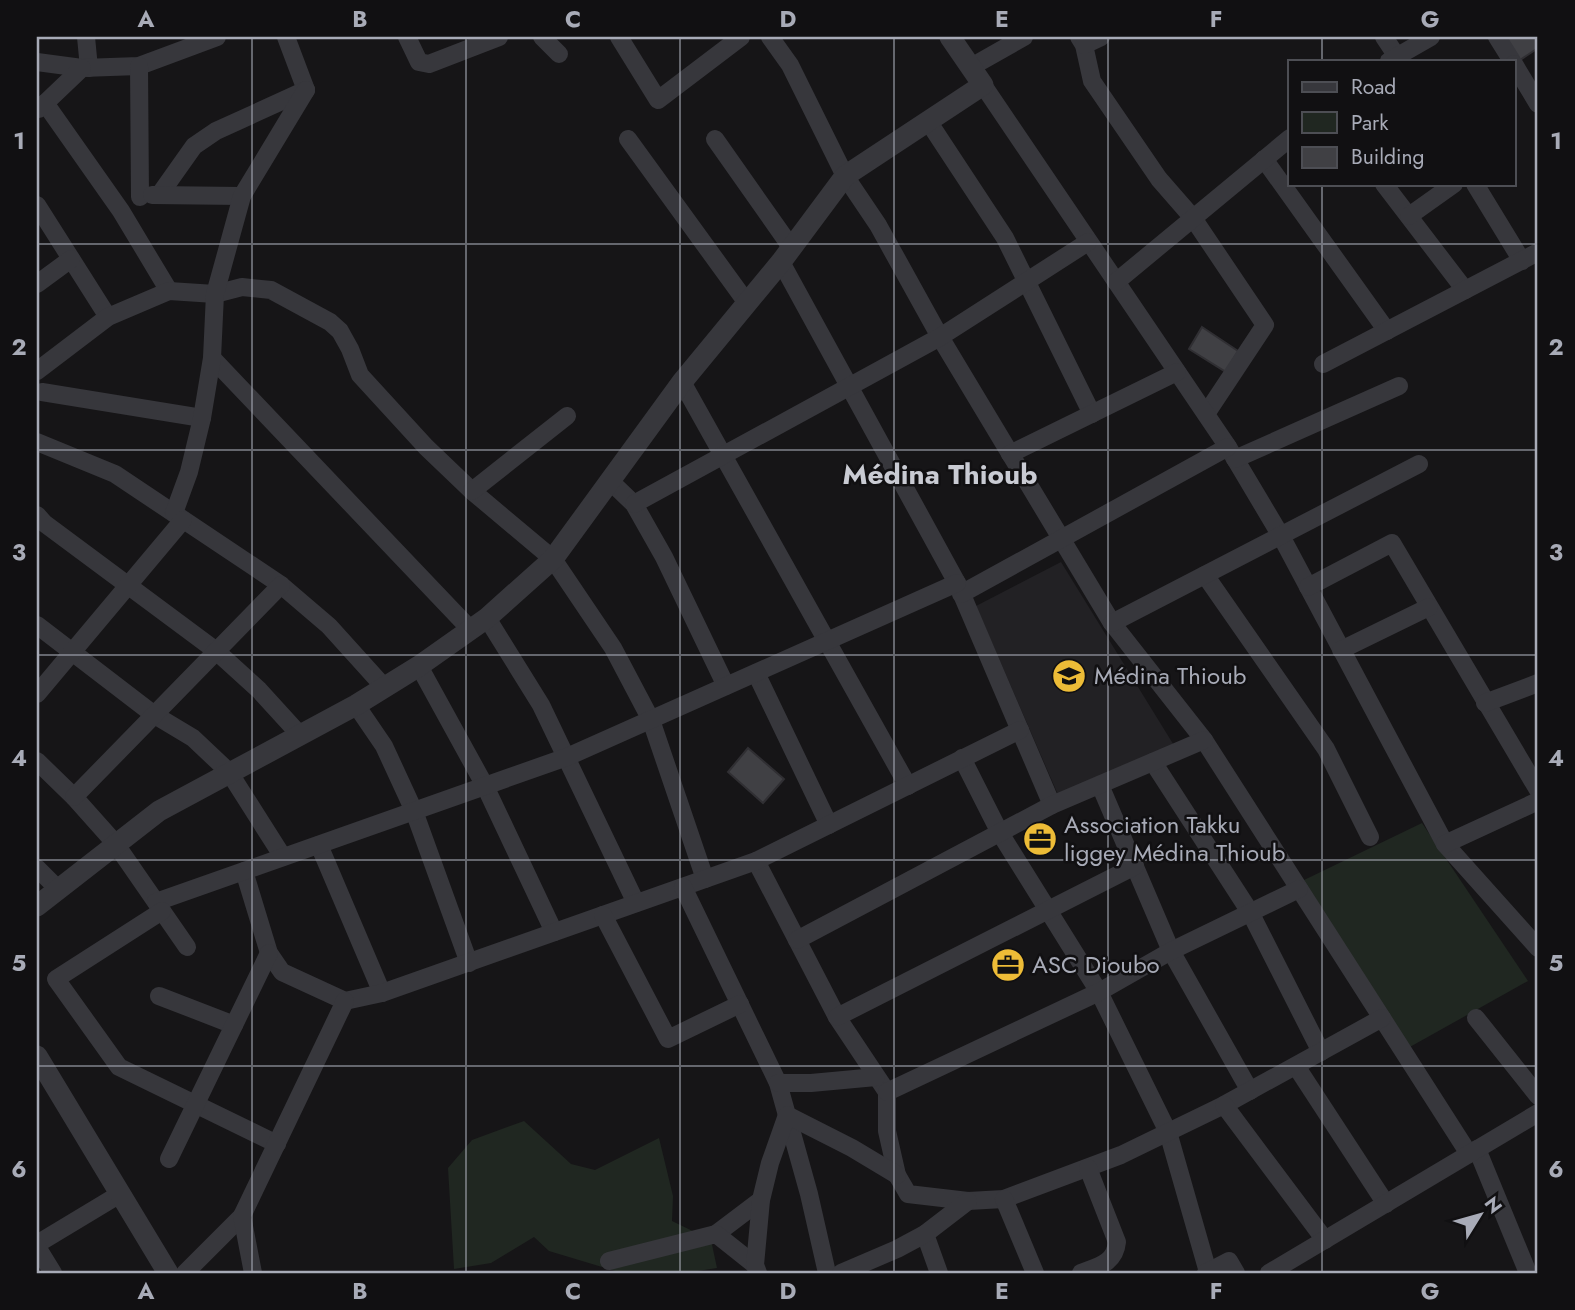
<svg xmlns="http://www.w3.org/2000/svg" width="1575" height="1310" font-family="Jost,sans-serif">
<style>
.built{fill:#222124}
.green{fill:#202721}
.building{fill:#404044;stroke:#302f33;stroke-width:2}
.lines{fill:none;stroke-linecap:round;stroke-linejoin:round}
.minor{stroke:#37373c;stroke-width:18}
.tertiary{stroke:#37373c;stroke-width:21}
.grid{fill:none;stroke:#a8abb7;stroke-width:2;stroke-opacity:0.55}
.labels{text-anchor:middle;stroke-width:5;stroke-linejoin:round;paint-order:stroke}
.poi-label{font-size:24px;fill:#a8abb7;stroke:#111012;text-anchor:start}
.quarter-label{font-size:28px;font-weight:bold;fill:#c9cbd3;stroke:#111012}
.neatline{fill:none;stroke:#a8abb7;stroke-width:2.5}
.grid-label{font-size:23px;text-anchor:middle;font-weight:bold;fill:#a8abb7}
</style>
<rect width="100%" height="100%" fill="#161517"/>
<path class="built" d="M1061,562L1175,747L1059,797L976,606Z"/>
<g class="green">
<path d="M1422,823L1528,981L1408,1048L1302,881Z"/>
<path d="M524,1121L571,1164L595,1170L659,1138L673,1196L672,1221L711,1240L717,1268L685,1273H622L549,1251L534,1237L491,1263L454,1269L448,1168L472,1140Z"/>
</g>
<g class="building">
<path d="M1504,37H1538V48L1520,60Z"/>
<path d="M1202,327L1238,351L1226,372L1189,349Z"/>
<path d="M748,748L784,779L763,803L728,772Z"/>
</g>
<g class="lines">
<g class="minor">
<path d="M86,37L89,68"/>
<path d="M286,37L306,90"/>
<path d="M407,37L419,62L429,64L499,37"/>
<path d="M542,37L559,54"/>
<path d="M619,37L658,100L741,37"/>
<path d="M770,37L790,65L845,176L878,225L940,337L1112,623L1204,740L1469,1154"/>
<path d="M1079,37L1084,45L1092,81L1159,179L1193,218L1265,325L1206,414"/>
<path d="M1384,37L1400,61"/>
<path d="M1497,37L1512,61"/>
<path d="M1084,45L1101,37"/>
<path d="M1389,61L1431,37"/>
<path d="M37,62L82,68L139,66L217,37"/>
<path d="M1514,64L1538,104"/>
<path d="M139,66L140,197"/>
<path d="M971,67L1024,37"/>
<path d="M983,85L1228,447L1281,536L1445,844L1538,948"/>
<path d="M45,103L121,211L169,291"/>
<path d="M39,109L82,68"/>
<path d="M928,121L1005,238L1092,414"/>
<path d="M628,139L747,303"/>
<path d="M715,139L791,247"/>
<path d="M1264,159L1387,331"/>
<path d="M1384,184L1465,290"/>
<path d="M1475,184L1522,261"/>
<path d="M160,194L194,146L216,131L306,90"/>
<path d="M152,195L242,196"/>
<path d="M37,205L108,317"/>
<path d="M1409,216L1454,184"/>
<path d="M781,262L957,583L1052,805"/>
<path d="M1116,282L1290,138"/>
<path d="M37,284L71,259"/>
<path d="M212,358L471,630"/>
<path d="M1323,364L1538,252"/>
<path d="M37,371L108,317L169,291L215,294L242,287L271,290L330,322L340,331L350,349L360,375L426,447L472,491L553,559L613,648L651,720L705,879"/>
<path d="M682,382L908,786"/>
<path d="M42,392L202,418"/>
<path d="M37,442L115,474L281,585L329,626L385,688"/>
<path d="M1010,454L1177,372"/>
<path d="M1235,459L1399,386"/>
<path d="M610,481L634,504L664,557L726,686"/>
<path d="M472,491L567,416"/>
<path d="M634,504L940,337L1088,242"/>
<path d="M174,513L189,472L202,418L212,358L215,294L242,196L306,90"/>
<path d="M37,515L44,523L215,650L259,690L300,735"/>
<path d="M1205,575L1326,749L1370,837"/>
<path d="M1308,587L1392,543L1538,790"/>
<path d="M961,594L1228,447"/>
<path d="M487,618L541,705L636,903"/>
<path d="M1112,623L1419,464"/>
<path d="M37,625L153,714L193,738L229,772L283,857"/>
<path d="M1341,650L1429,607"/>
<path d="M419,666L485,786L554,932"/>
<path d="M756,673L829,825"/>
<path d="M37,694L183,520"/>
<path d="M1485,703L1538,683"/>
<path d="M356,705L384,746L414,811L469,963"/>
<path d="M962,758L1000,833L1099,992L1168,1132L1208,1272"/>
<path d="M37,761L74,797L115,843L187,947"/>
<path d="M1153,762L1250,912L1321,1052"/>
<path d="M1100,785L1171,951L1250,1091"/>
<path d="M74,797L281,585"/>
<path d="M1445,844L1538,801"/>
<path d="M319,845L382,993"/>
<path d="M756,861L837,1017L887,1092V1131L897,1175L908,1194L968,1201L1004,1199L1121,1155L1224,1105L1382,1018"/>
<path d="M37,868L58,889"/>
<path d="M244,871L269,953L282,972L345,1001L382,993L756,861L1020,730"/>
<path d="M683,887L778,1083L809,1194L827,1273"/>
<path d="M156,902L567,757L957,583"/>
<path d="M162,911L56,979L119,1067L277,1144"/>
<path d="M603,915L668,1039L740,1004"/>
<path d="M797,940L1052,805L1204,740"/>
<path d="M159,996L234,1025"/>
<path d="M837,1017L1135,866"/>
<path d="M1476,1018L1538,1096"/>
<path d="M1296,1066L1386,1204"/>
<path d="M778,1083H811L876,1077"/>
<path d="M887,1092L1099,992L1171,951L1299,889"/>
<path d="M1224,1105L1325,1240"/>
<path d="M1477,1149L1528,1273"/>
<path d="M169,1159L269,953"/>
<path d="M1004,1199L1035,1273"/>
<path d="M716,1234L761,1200"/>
<path d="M925,1234L939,1273"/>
<path d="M37,1244L120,1194"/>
<path d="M37,1247L53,1273"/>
<path d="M609,1261L716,1234L755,1265"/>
<path d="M185,1273L242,1216"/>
<path d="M253,1273L242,1216L345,1001"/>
<path d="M758,1273L755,1265L761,1200L770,1163L787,1115L852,1148L897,1175"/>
<path d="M841,1273L897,1249L925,1234L968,1201"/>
<path d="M1081,1273C1099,1266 1115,1263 1117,1242L1088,1168"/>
<path d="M1206,1273L1229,1261L1236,1273"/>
<path d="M1269,1273L1538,1113"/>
</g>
<g class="tertiary">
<path d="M37,906L159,811L356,705L419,666L487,618L553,559L682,382L781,262L845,176L983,85L950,37"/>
<path d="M37,1056L168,1273"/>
</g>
</g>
<path class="grid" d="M252,37V1273M466,37V1273M680,37V1273M894,37V1273M1108,37V1273M1322,37V61M1322,184V1273M37,244H1538M37,450H1538M37,655H1538M37,860H1538M37,1066H1538"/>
<defs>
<g id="school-disc" transform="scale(1.75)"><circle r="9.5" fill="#edbc37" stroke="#111012"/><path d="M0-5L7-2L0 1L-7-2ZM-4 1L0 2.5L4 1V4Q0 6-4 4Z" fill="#111"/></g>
<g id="office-disc" transform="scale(1.75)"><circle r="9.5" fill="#edbc37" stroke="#111012"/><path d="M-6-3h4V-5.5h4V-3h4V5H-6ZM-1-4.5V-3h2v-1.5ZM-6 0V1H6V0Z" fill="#111"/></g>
</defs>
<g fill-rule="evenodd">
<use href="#school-disc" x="1069" y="676"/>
<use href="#office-disc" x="1040" y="839"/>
<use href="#office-disc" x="1008" y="965"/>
</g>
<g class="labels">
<g class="poi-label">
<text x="1094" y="684">Médina Thioub</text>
<text x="1064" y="833">Association Takku<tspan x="1064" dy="28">liggey Médina Thioub</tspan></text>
<text x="1032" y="973">ASC Dioubo</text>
</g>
<g class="quarter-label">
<text x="940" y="484">Médina Thioub</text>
</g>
</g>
<rect width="1575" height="1310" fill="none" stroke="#111012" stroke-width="77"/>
<rect x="1288" y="60" width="228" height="126" fill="#111012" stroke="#4d4e54" stroke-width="2"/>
<rect x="1302" y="82" width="35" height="10" fill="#37373c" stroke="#4d4e54" stroke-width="2"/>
<text x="1351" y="94" font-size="21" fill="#a8abb7">Road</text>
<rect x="1302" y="112" width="35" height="21" fill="#202721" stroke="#4d4e54" stroke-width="2"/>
<text x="1351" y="130" font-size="21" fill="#a8abb7">Park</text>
<rect x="1302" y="147" width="35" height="21" fill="#404044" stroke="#4d4e54" stroke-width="2"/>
<text x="1351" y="164" font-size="21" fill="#a8abb7">Building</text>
<g transform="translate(1480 1215) rotate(53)" stroke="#111012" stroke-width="5" paint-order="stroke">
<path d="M0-5L12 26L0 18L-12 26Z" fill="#a8abb7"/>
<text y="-10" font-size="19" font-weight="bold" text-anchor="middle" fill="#a8abb7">N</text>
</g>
<rect x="38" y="38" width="1498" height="1234" class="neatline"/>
<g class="grid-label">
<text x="146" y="27">A</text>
<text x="360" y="27">B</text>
<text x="573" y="27">C</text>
<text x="788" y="27">D</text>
<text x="1002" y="27">E</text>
<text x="1216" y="27">F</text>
<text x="1430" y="27">G</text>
<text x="19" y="149">1</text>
<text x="1556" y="149">1</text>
<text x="19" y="355">2</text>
<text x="1556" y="355">2</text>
<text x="19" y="560">3</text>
<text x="1556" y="560">3</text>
<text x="19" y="766">4</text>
<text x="1556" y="766">4</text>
<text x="19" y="971">5</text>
<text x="1556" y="971">5</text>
<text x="19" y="1177">6</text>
<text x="1556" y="1177">6</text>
<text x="146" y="1299">A</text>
<text x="360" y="1299">B</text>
<text x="573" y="1299">C</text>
<text x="788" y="1299">D</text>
<text x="1002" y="1299">E</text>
<text x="1216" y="1299">F</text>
<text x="1430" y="1299">G</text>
</g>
</svg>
